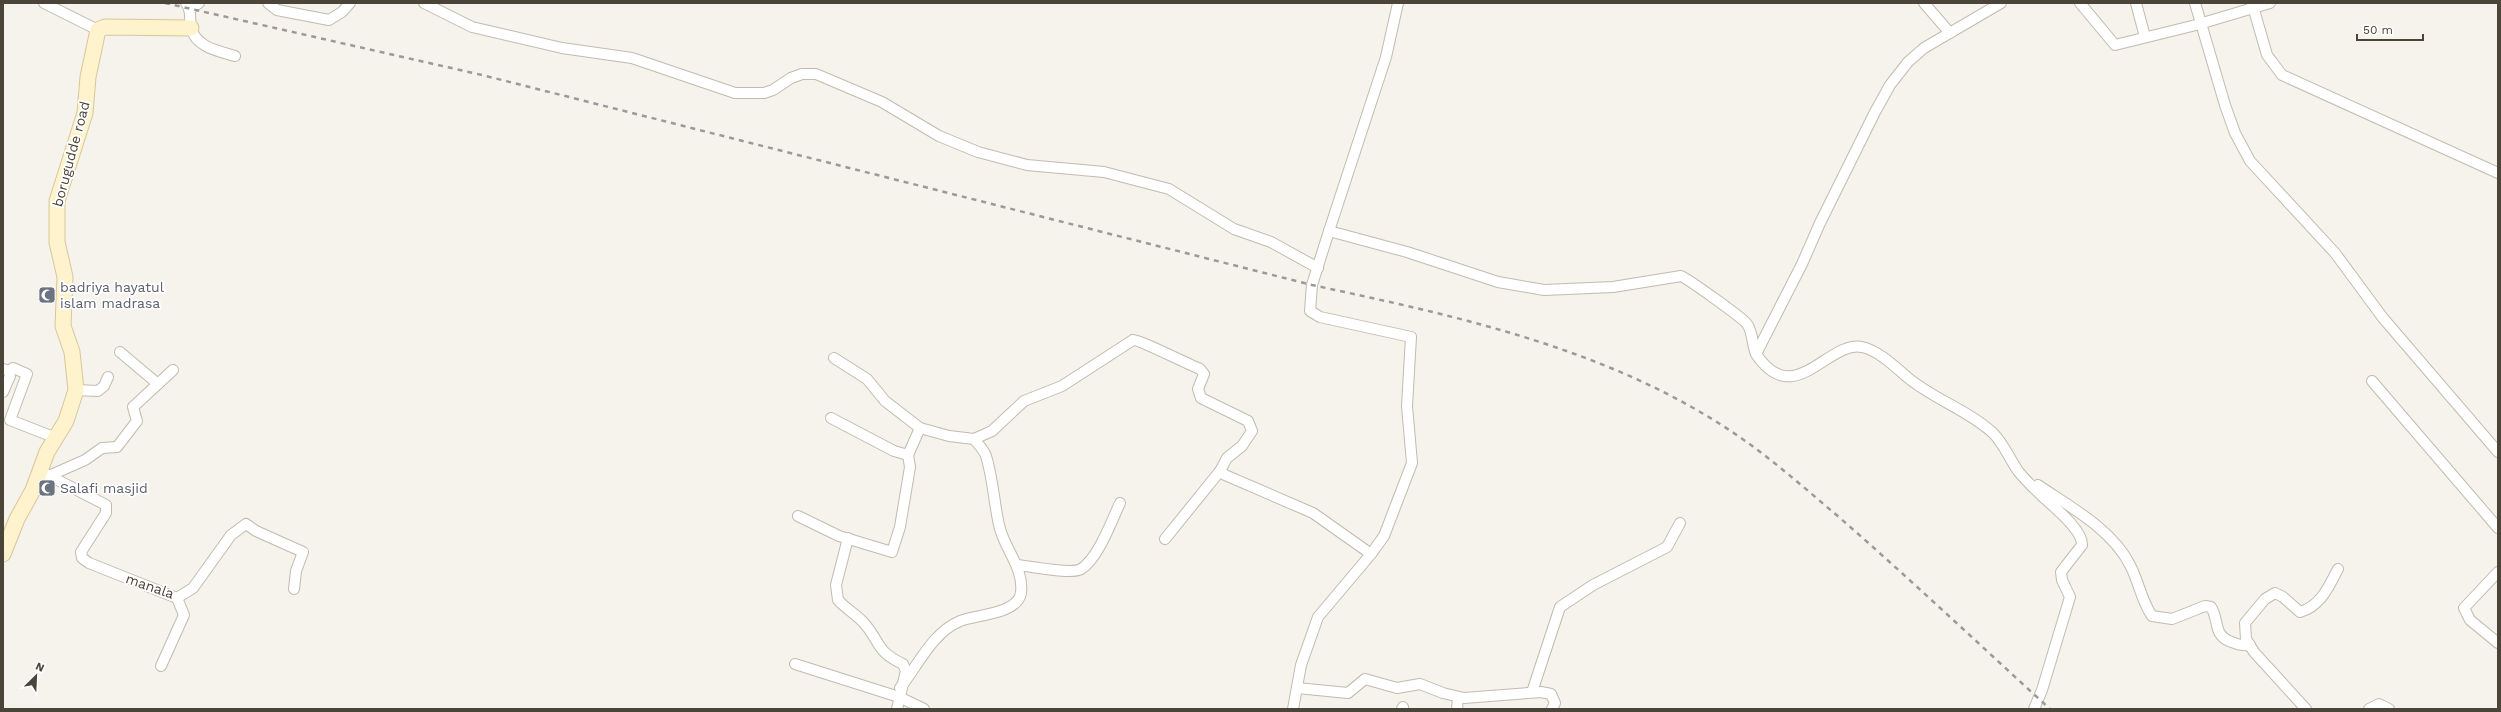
<svg xmlns="http://www.w3.org/2000/svg" width="2501" height="712" font-family="'Work Sans',sans-serif">
<style>
.lines{fill:none;stroke-linecap:round;stroke-linejoin:round}
.minor-casing{stroke:#c2bbae;stroke-width:12}
.secondary-casing{stroke:#d6c79b;stroke-width:17}
.minor{stroke:#fff;stroke-width:10}
.secondary{stroke:#fff3cd;stroke-width:15}
.rail{stroke:#9a9a9a;stroke-width:2.5;stroke-dasharray:5 5;stroke-linecap:butt}
.labels{text-anchor:middle;stroke-width:3.5;stroke-linejoin:round;paint-order:stroke}
.street-label{font-size:14px;fill:#4b4439;stroke:#fff}
.worship-label{font-size:14px;fill:#5b616d;stroke:#fff;text-anchor:start}
</style>
<rect width="100%" height="100%" fill="#f6f3ec"/>
<g class="lines">
<g class="minor-casing">
<g id="minor">
<path d="M44,3L98,30"/>
<path d="M186,3C192,11 189,17 191,27C195,47 218,51 235,56"/>
<path d="M268,3L277,10L329,20L342,12L350,3"/>
<path d="M424,3L472,27L562,48L632,58L735,93H764L773,90L791,78L802,74H816L882,102L939,136L978,152L1027,165L1104,172L1169,189L1234,229L1271,242L1318,268"/>
<path d="M1398,3L1386,57L1329,231L1407,252L1498,282L1544,290L1613,287L1681,276C1688,279 1743,318 1747,324C1753,332 1752,345 1756,354L1802,264L1820,223L1875,112L1890,85L1908,62L1924,48L2001,3"/>
<path d="M1924,3L1950,33"/>
<path d="M2080,3L2115,45L2196,25L2270,3"/>
<path d="M2136,3L2145,37"/>
<path d="M2195,3L2225,105L2235,133L2250,161L2335,253L2383,318L2498,452"/>
<path d="M2252,3L2267,55L2282,75L2498,173"/>
<path d="M190,9L199,3"/>
<path d="M120,352L158,384"/>
<path d="M1756,354C1794,411 1828,340 1862,347C1879,351 1894,366 1907,377C1933,399 1968,410 1993,433C2004,444 2009,458 2018,471C2025,480 2035,489 2043,497C2054,507 2083,530 2082,545L2061,572L2062,580L2070,597L2042,690L2034,709"/>
<path d="M834,358L867,379L885,401L920,428L949,436L974,439L992,431L1024,401L1062,386L1133,340C1138,339 1190,365 1200,369L1204,374L1198,389L1201,398L1248,421L1252,431L1242,446L1227,458L1220,471L1225,475L1313,513L1371,554"/>
<path d="M3,369L9,371L10,376L3,392"/>
<path d="M9,371L13,368L27,374L10,420L56,438"/>
<path d="M2372,381L2498,528"/>
<path d="M76,390L98,391L104,386L108,377"/>
<path d="M831,418L894,451L908,455"/>
<path d="M40,471L106,505V513L81,552L82,558L89,563L177,598L193,588L231,535L246,524L256,531L303,552L296,571L294,589"/>
<path d="M51,475L85,460L102,448L117,447L137,421L133,407L173,370"/>
<path d="M2038,485C2070,507 2112,529 2130,565C2139,582 2141,600 2152,616L2172,619L2205,606L2211,607C2219,619 2213,634 2229,641C2237,644 2241,646 2250,645"/>
<path d="M798,516L839,536L892,552L900,527L910,467L908,455L920,428"/>
<path d="M848,538L836,585L838,600C846,609 856,614 864,623C881,642 875,651 903,664L906,671L897,709"/>
<path d="M1165,539L1220,471"/>
<path d="M1017,565C1031,566 1071,575 1081,569C1098,559 1112,520 1120,503"/>
<path d="M2498,572L2464,608L2470,620L2498,643"/>
<path d="M795,664L899,697L924,709"/>
<path d="M161,666L184,615L177,598"/>
<path d="M900,688C919,664 932,633 960,621C975,615 1018,614 1021,593C1024,567 1004,549 999,525C994,503 993,478 986,456C984,450 978,444 974,439"/>
<path d="M1297,688L1348,693L1365,679L1397,688L1420,684L1443,693L1464,698L1541,692L1551,694L1555,703L1552,709"/>
<path d="M1532,692L1560,607L1593,585L1667,547L1680,523"/>
<path d="M1293,709L1301,665L1318,617L1371,554L1384,536L1412,463L1407,406L1411,337L1320,317L1310,311L1312,285L1329,231"/>
<path d="M1402,709L1403,707"/>
<path d="M1457,709L1458,697"/>
<path d="M2306,709L2254,652L2246,639L2245,623L2265,599L2275,593L2283,597L2300,612C2321,606 2329,586 2338,569"/>
<path d="M2369,709L2379,704L2389,709"/>
</g>
</g>
<g class="secondary-casing">
<path id="secondary" d="M3,554L17,519L33,490L47,452L66,421L76,390L72,352L63,326L65,277L57,242V201L85,113L88,77L98,30L105,27L191,28"/>
</g>
<use href="#minor" class="minor"/>
<use href="#secondary" class="secondary"/>
<path class="rail" d="M165,3L482,75L1312,285C1452,315 1597,346 1720,424C1763,451 1801,485 1840,518C1911,580 1980,645 2050,709"/>
</g>
<defs>
<g id="mosque-square" transform="scale(0.9)"><rect x="-9" y="-9" width="18" height="18" rx="4" fill="#6b7280" stroke="#fff"/><path d="M3.5-4.9A6 6 0 1 0 3.5 4.9A5 5 0 1 1 3.5-4.9Z" fill="#fff"/></g>
</defs>
<g fill-rule="evenodd">
<use href="#mosque-square" x="47" y="295"/>
<use href="#mosque-square" x="47" y="488"/>
</g>
<g class="labels">
<g class="street-label">
<text transform="translate(71 154) rotate(-75)" y="5">borugudde road</text>
<text transform="translate(150 586) rotate(19)" y="5">manala</text>
</g>
<g class="worship-label">
<text x="60" y="292">badriya hayatul<tspan x="60" dy="16">islam madrasa</tspan></text>
<text x="60" y="493">Salafi masjid</text>
</g>
</g>
<rect width="2501" height="712" fill="none" stroke="#4b4439" stroke-width="8"/>
<g transform="translate(36 676) rotate(24)" stroke="#ffffff" stroke-width="3" paint-order="stroke">
<path d="M0-3L7 15L0 10L-7 15Z" fill="#4b4439"/>
<text y="-6" font-size="11" font-weight="bold" text-anchor="middle" fill="#4b4439">N</text>
</g>
<path d="M2357 34v6h66v-6" fill="none" stroke="#4b4439" stroke-width="2"/>
<text x="2363" y="34" font-size="12" fill="#4b4439" stroke="#ffffff" stroke-width="3" paint-order="stroke">50 m</text>
</svg>
